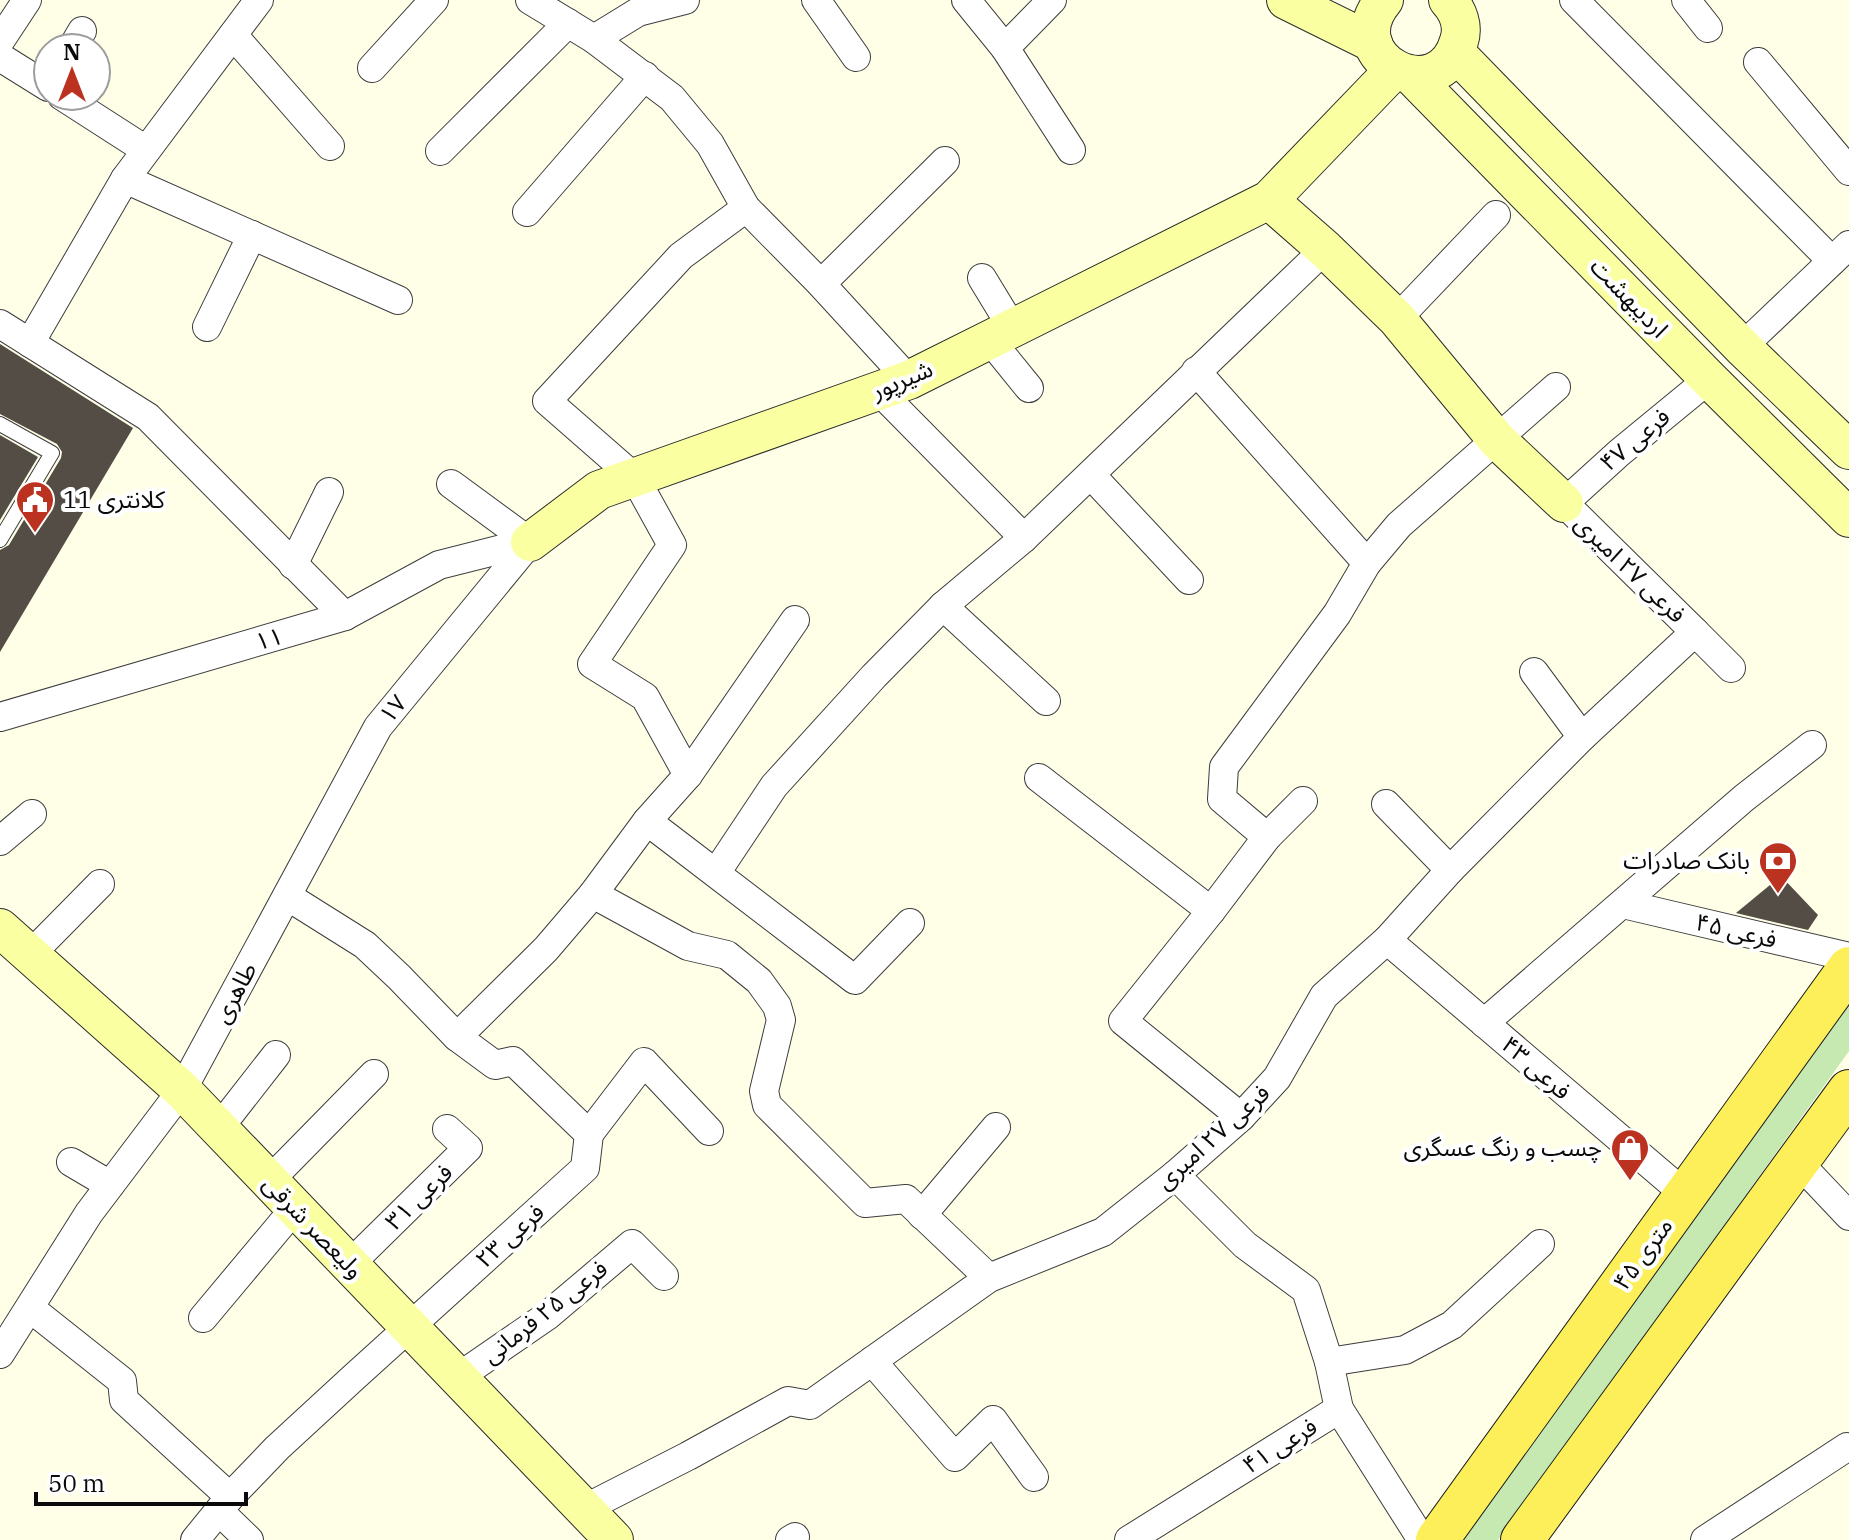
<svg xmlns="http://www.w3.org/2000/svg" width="1849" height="1540" font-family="'IBM Plex Serif','Noto Sans Arabic',serif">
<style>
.green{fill:#c5e9b1}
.building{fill:#534d46}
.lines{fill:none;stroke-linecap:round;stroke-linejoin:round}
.lane-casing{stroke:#3d3d3d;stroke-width:16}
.street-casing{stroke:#3d3d3d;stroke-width:30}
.secondary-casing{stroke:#2c2c2c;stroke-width:40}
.primary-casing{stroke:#1b1b1b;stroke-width:44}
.lane{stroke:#fff;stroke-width:14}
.street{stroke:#fff;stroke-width:28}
.secondary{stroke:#faffa2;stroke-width:38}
.primary{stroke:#fcef5a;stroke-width:42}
.labels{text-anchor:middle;stroke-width:8;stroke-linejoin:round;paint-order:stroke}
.street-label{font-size:24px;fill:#0a0a0a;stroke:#fff}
.poi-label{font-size:24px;fill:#0a0a0a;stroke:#fff;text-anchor:end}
</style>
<rect width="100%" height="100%" fill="#fffee7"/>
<path class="green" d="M1849,998V1051L1498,1540H1452Z"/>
<g class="building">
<path d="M0,344L133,428L0,652V550L9,545L61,458L62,452L57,444L0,414Z"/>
<path d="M0,435L38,457L0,520Z"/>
<path d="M1781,876L1818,915L1808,930L1736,913Z"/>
</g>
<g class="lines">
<g class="lane-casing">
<path id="lane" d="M0,424L52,453L0,540"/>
</g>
<g class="street-casing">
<g id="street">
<path d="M530,0L594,39L672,98L710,144L746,208L821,284L909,380"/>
<path d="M816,0L856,57"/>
<path d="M966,0L1005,48L1052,0"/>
<path d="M1574,0L1832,261"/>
<path d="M1686,0L1708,28"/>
<path d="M233,35L330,146"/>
<path d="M594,39L638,12L685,0"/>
<path d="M0,41L27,0"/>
<path d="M72,48L82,31"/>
<path d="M1005,48L1071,150"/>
<path d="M0,57L48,87"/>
<path d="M1758,62L1849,171"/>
<path d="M372,68L434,0"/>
<path d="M62,96L146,150"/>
<path d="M440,151L568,23"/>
<path d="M125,179L398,300"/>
<path d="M527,212L645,76"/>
<path d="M982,278L1013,329"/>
<path d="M821,284L945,161"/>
<path d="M1397,319L1496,215"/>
<path d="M0,324L148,417L345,616"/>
<path d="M207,327L252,235"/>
<path d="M990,340L1029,388"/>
<path d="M30,343L125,179L259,0"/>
<path d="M1742,347L1849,245"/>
<path d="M1196,371L1367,563"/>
<path d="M879,391L1024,538"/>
<path d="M1091,475L1189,580"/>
<path d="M451,484L530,542"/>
<path d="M293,565L329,492"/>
<path d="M943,606L1046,701"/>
<path d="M1695,632L1731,668"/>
<path d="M1534,672L1582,737"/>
<path d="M0,717L345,616L439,565L530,542"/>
<path d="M688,775L645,697L592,664L672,545L635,478L547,401L681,256L746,208"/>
<path d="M1039,778L1211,911"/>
<path d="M1386,804L1450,870"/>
<path d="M647,821L688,775L795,620"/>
<path d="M1267,837L1222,799L1224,767L1337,614L1367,563L1399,525L1556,387"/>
<path d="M0,841L32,814"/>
<path d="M716,873L774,786L874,676L943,606L1024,538L1325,249"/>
<path d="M593,894L688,946L727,955L759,981L777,1006L781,1020L764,1091L767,1105L865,1203L906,1199L989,1278"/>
<path d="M287,896L365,945L399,977L457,1037L495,1065L513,1061L589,1134L644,1062L709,1131"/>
<path d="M1623,904L1849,957"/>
<path d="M1387,940L1686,1195"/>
<path d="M30,955L100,884"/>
<path d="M1484,1023L1744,798L1812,745"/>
<path d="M457,1037L546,949L593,894L647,821L855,980L910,923"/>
<path d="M1241,1117L1123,1021L1211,911L1267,837L1303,801"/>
<path d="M219,1128L276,1055"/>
<path d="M1797,1161L1849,1216"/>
<path d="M71,1162L110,1185"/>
<path d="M1175,1175L1245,1245L1306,1290L1329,1362L1339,1409"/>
<path d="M269,1181L374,1074"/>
<path d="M922,1215L996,1127"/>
<path d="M349,1265L468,1148L447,1129"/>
<path d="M30,1308L122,1381L124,1400L230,1497"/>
<path d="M203,1318L295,1208"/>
<path d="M0,1354L89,1213L182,1090L378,727L530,542"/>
<path d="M872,1361L955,1457L993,1420L1034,1477"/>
<path d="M1329,1362L1405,1350L1452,1325L1540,1244"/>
<path d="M457,1378L547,1316L632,1244L664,1276"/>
<path d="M584,1509L688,1456L788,1401L810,1405L989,1278L1103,1232L1175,1175L1241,1117L1277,1078L1324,996L1387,940L1450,870L1582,737L1695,632L1564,503L1619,453L1709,379"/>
<path d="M219,1511L249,1540"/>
<path d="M195,1540L230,1497L277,1448L353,1378L585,1168L589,1134"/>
<path d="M790,1540L795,1537"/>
<path d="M1129,1540L1339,1409L1422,1540"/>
<path d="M1705,1540L1847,1447"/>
</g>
</g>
<g class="secondary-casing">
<g id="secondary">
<path d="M1286,0L1373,43"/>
<path d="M1384,0C1335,58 1439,112 1459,41C1464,26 1458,11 1448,0"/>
<path d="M1455,52L1742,347L1849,450"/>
<path d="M1411,75L1709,379L1849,518"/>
<path d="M1269,200L1325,249L1397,319L1497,440L1564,503"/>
<path d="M530,542L599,490L909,380L1269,200L1394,70"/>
<path d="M0,928L182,1090L614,1540"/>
</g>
</g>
<g class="primary-casing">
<g id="primary">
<path d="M1437,1540L1849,968"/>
<path d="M1522,1540L1849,1091"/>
</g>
</g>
<use href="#lane" class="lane"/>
<use href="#street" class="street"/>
<use href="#secondary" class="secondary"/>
<use href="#primary" class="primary"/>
</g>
<defs>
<g id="civic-pin" transform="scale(2)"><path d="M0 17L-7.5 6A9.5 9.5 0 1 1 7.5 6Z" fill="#bc3220" stroke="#fff"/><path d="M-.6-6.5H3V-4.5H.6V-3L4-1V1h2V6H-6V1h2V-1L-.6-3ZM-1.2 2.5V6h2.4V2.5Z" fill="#fff"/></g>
<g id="bank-pin" transform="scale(2)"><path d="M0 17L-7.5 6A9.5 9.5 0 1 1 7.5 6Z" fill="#bc3220" stroke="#fff"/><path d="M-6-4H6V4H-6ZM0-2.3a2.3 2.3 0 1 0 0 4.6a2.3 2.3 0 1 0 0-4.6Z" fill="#fff"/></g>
<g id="shop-pin" transform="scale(2)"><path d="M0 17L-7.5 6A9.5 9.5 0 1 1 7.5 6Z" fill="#bc3220" stroke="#fff"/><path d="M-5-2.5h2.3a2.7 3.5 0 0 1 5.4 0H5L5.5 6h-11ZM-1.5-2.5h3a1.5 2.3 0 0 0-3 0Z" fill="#fff"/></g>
</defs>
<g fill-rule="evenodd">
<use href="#civic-pin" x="35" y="500"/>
<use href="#bank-pin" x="1778" y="861"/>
<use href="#shop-pin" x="1630" y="1148"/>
</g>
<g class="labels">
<g class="street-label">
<text transform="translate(1629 298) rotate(46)" y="8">اردیبهشت</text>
<text transform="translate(902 380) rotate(-23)" y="8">شیرپور</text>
<text transform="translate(1635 440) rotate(-40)" y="8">فرعی ۴۷</text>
<text transform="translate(1630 569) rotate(44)" y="8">فرعی ۲۷ امیری</text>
<text transform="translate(269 639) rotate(-16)" y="8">۱۱</text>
<text transform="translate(393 709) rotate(-51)" y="8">۱۷</text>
<text transform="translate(1736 931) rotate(13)" y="8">فرعی ۴۵</text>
<text transform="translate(235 993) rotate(-62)" y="8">طاهری</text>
<text transform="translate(1536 1068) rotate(41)" y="8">فرعی ۴۳</text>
<text transform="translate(1213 1137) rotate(-42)" y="8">فرعی ۲۷ امیری</text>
<text transform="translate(419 1197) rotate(-44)" y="8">فرعی ۳۱</text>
<text transform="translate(313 1227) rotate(46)" y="8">ولیعصر شرقی</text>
<text transform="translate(510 1236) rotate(-42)" y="8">فرعی ۲۳</text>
<text transform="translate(1643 1254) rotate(-54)" y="8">۴۵ متری</text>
<text transform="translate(545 1312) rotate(-38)" y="8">فرعی ۲۵ فرمانی</text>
<text transform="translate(1280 1446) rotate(-32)" y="8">فرعی ۴۱</text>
</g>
<g class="poi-label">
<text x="63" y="508" text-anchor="start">کلانتری 11</text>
<text x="1750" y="869">بانک صادرات</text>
<text x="1602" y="1156">چسب و رنگ عسگری</text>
</g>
</g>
<g transform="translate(72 72)"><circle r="38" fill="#ffffff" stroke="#9d9d9d" stroke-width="2"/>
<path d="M0-6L14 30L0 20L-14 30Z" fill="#bc3220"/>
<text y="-12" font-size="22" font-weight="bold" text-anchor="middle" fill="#0a0a0a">N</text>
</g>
<path d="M36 1492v12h210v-12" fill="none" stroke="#0a0a0a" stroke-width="4"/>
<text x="48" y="1492" font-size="24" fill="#0a0a0a" stroke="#ffffff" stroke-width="6" paint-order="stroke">50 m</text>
</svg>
